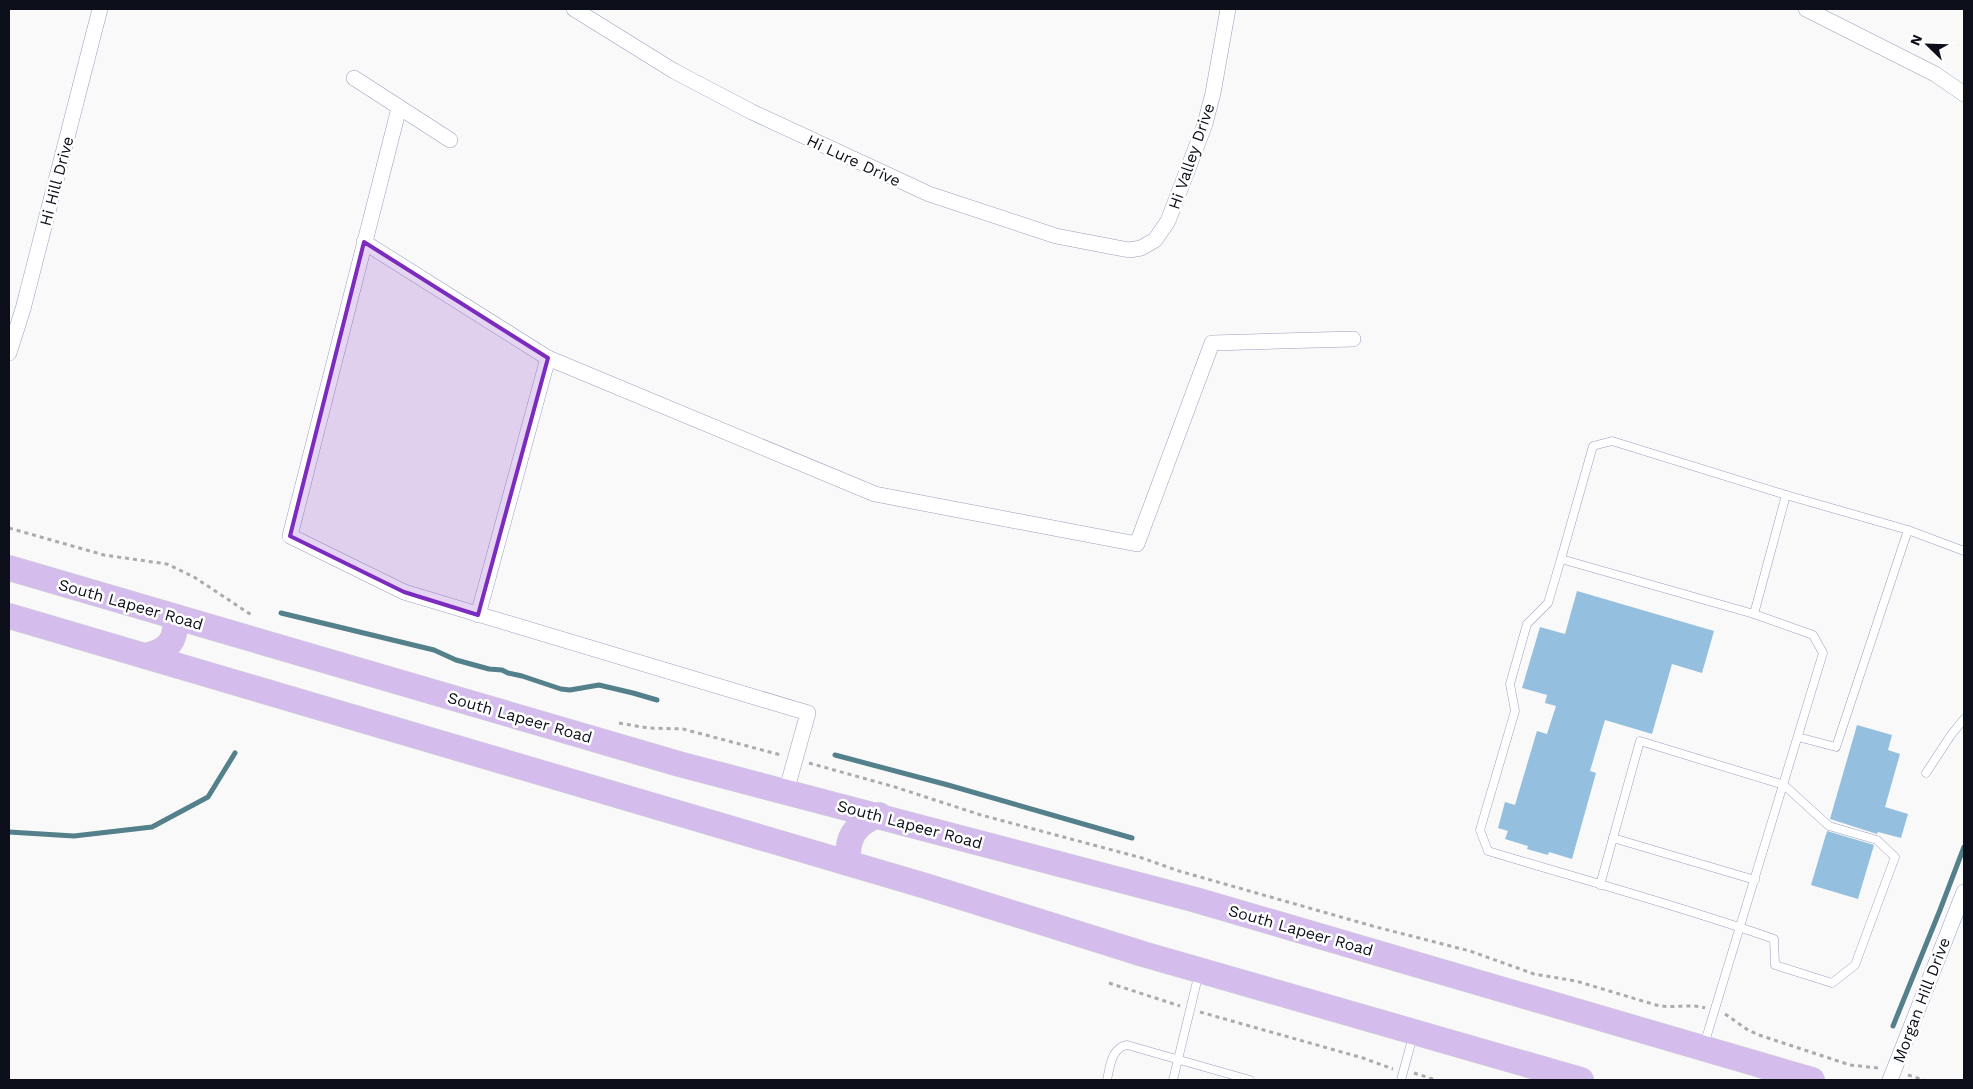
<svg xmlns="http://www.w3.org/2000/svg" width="1973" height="1089" font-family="'Work Sans',sans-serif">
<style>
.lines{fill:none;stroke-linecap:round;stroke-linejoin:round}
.stream{stroke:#53808a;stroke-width:5}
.building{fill:#94bfdf}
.service-casing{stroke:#98a0bf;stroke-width:9}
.minor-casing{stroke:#98a0bf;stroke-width:16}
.primary-casing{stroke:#d3d4d6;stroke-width:26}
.path{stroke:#aaabaf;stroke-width:3;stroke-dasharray:4 4;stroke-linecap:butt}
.service{stroke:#fff;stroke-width:8}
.minor{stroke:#fff;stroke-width:15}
.primary{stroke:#d4bcec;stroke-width:25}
.marked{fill:#7b2cbf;fill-opacity:0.2;stroke:#7b2cbf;stroke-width:4;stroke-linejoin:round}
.labels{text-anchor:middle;stroke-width:5;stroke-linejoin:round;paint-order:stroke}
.street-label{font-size:16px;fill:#0c0f1a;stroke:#fff}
</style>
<rect width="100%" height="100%" fill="#f9f9f9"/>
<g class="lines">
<g class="stream">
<path d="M281,613L434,650L456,660L489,669L502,670L508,673L522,676L561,689L570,690L599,685L633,693L657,700"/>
<path d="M835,755L948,785L1132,838"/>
<path d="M9,832L74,836L152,827L208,797L235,753"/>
<path d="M1893,1026L1940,910L1964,847"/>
</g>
</g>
<g class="building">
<path d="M1577,591L1714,631L1702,673L1672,664L1652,734L1605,720L1590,771L1596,773L1572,859L1549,852L1548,855L1527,849L1528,846L1505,839L1508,831L1498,828L1505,802L1515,805L1537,731L1547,734L1556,706L1545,703L1547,695L1522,688L1540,627L1565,634Z"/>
<path d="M1857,725L1892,735L1888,750L1900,754L1885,807L1908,814L1901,838L1878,832L1877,834L1830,819Z"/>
<path d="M1827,831L1874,845L1858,899L1811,885Z"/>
</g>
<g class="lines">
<g class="service-casing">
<g id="service">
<path d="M1561,559L1593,446L1612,441L1786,495L1908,530L1964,551"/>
<path d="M1754,614L1786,495"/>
<path d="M1798,737L1836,747L1908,530"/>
<path d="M1926,773L1951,735L1964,719"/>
<path d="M1613,838L1755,880"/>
<path d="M1600,885L1640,741L1784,785L1829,826L1877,840L1895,857L1855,965L1832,983L1775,965L1774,939C1680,906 1584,880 1488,851L1480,830L1515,711L1510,684L1527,624L1548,603L1561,559L1754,614L1813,635L1823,653C1784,784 1743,914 1704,1045"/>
<path d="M1107,1080C1110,1067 1111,1048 1127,1045L1250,1080"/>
<path d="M1173,1080L1199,973"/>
<path d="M1401,1080L1413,1036"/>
</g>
</g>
<g class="minor-casing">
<g id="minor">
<path d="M574,9L674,71L752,112L929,194L1056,236L1129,250L1141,248L1155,240L1168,221L1205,124L1213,93L1228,9"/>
<path d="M1806,9L1935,74L1964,94"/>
<path d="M354,78L450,140"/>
<path d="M399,108L290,536L404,592L808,713L786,792"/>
<path d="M364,242L548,358L875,494L1137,544L1212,343L1353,339"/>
<path d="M9,353L23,309L100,9"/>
<path d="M478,615L548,358"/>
<path d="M1890,1080L1964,892"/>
</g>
</g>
<g class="primary-casing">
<g id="primary">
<path d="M9,568L679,764L1196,900L1812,1080"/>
<path d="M9,616L929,887L1143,954L1581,1080"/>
<path d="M145,656C168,651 177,641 175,617"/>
<path d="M849,863C845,838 856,823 879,815"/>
</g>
</g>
<g class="path">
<path d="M9,528L104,555L167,564L194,577L253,616"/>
<path d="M619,723L648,728L683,729L781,755"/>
<path d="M809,763L895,787L981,815L1142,858L1179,871L1376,927L1470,951L1534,974L1576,981L1656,1005C1672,1009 1689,1003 1705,1008"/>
<path d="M1109,983L1180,1006"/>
<path d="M1200,1012L1363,1058L1393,1069"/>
<path d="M1725,1014L1748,1030L1759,1035L1850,1065L1878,1068"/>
<path d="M1414,1073L1436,1080"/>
<path d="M1908,1075L1924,1080"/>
</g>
<use href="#service" class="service"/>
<use href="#minor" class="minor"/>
<use href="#primary" class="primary"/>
</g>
<path class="marked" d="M364,242L548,358L478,615L404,592L290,536Z"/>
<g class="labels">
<g class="street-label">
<text transform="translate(1191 156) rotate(-71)" y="6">Hi Valley Drive</text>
<text transform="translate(854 160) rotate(25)" y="6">Hi Lure Drive</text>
<text transform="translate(56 181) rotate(-75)" y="6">Hi Hill Drive</text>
<text transform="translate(131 604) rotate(16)" y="6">South Lapeer Road</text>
<text transform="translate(520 717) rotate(16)" y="6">South Lapeer Road</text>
<text transform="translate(910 824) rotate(15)" y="6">South Lapeer Road</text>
<text transform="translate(1301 930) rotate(16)" y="6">South Lapeer Road</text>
<text transform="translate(1921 1000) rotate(-69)" y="6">Morgan Hill Drive</text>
</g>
</g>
<rect width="1973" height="1089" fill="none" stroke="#0c0f1a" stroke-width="20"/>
<g transform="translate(1928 45) rotate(293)" stroke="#ffffff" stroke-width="4" paint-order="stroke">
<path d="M0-4L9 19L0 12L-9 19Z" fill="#0c0f1a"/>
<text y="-8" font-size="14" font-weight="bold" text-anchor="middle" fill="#0c0f1a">N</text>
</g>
</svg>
